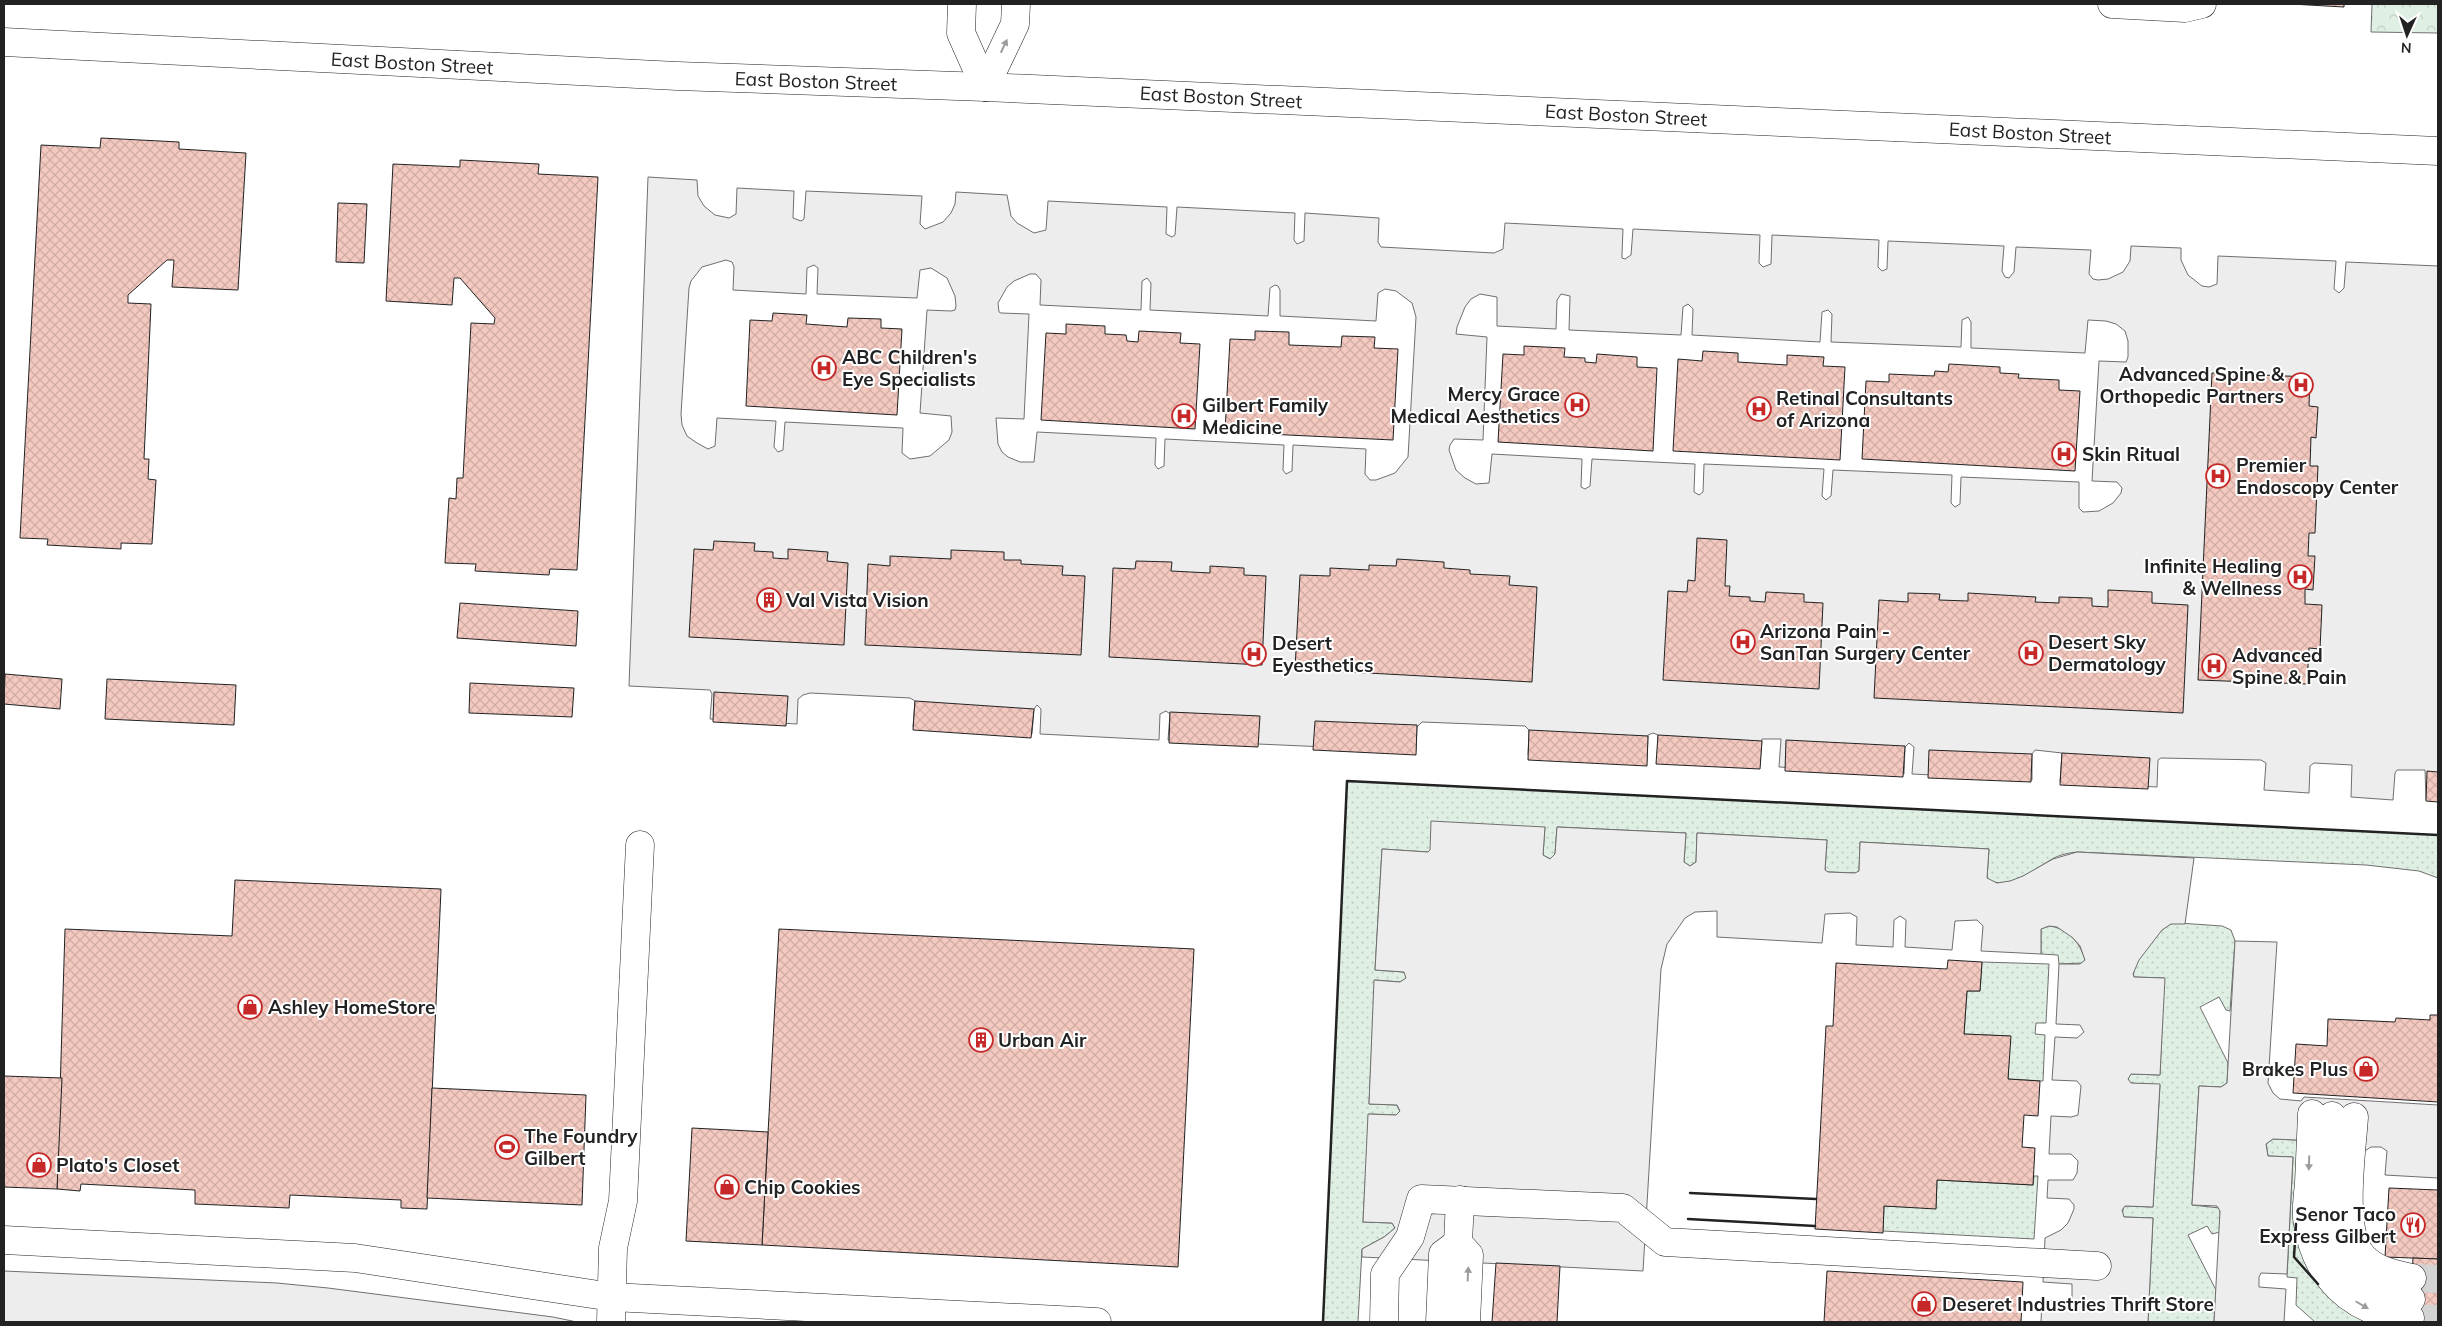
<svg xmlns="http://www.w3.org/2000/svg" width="2442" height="1326" font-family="Mulish,sans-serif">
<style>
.grass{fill:url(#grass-dots);stroke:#6f6f6f}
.forest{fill:url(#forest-crowns);stroke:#6f6f6f}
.parking{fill:#ededed;stroke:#6f6f6f;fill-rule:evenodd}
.building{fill:url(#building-cross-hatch);stroke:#222}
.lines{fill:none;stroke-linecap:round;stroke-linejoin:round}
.minor-tunnel{stroke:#d3d3d3;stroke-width:28;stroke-dasharray:28 14;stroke-linecap:butt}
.minor-casing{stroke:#222;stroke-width:29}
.minor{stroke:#fff;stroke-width:28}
.wall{stroke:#222;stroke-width:2.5}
.oneway{fill:#9c9c9c}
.labels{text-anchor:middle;stroke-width:4;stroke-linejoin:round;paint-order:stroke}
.street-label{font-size:19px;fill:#222;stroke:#fff}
.poi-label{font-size:19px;font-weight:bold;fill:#222;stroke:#fff;text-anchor:start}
</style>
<defs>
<pattern id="grass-dots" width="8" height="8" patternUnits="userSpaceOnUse" patternTransform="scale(1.25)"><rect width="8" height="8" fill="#e0efe3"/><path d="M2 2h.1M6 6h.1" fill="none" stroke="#c0cdc2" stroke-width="1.8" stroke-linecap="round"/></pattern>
<pattern id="forest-crowns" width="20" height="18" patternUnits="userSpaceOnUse" patternTransform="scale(1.25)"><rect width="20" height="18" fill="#e0efe3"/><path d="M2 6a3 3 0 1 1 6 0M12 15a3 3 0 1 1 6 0" fill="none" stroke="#c0cdc2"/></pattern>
<pattern id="building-cross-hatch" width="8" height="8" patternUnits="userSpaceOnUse" patternTransform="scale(1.25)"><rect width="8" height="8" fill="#f3c9c0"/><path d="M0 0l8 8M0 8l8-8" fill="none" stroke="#d0aca5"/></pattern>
</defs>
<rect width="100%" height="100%" fill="#fff"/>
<g class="grass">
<path d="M1347,781L2438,835V878L2419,871L2366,865L2077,852C2069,853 2062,854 2054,858C2039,866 2004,894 1987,878L1989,849L1860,842L1859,871L1856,873L1828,872L1825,871L1827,840L1697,833L1696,862L1690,866L1684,862L1686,833L1557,827L1555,854L1550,859L1543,855L1545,827L1428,852L1382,849L1375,970L1404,972L1407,978L1400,982L1375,980L1369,1104L1397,1105L1400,1112L1396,1115L1369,1114L1363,1222L1392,1223L1395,1228L1384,1237L1362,1249L1358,1322H1323Z"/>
<path d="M2179,923L2222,926L2231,930L2235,941L2230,1011L2226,1010L2219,997L2200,1007L2228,1063L2227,1083L2221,1087L2199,1086L2192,1205L2220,1208V1232L2212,1234L2207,1226L2188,1235L2216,1290L2214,1322H2148L2153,1218L2124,1217L2122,1214L2124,1206L2153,1207L2160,1085L2129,1083L2128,1075L2131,1074L2160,1075L2164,978L2134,977C2130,965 2159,928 2171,924C2173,923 2176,924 2179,923Z"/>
<path d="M2049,926C2067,928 2080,942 2085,960L2082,963L2059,964L2058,955L2041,954V929Z"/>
<path d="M1982,962L2049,964L2046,1023H2036L2035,1034L2045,1035L2043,1081L2008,1079L2010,1036L1964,1034L1967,991H1980Z"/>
<path d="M2273,1139L2296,1140L2301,1143L2373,1322H2315L2296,1305L2297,1278L2287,1277L2293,1157L2268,1156L2266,1144Z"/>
<path d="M2034,1176H2038L2034,1239L1883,1231L1884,1206L1936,1208L1937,1180L2033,1185Z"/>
</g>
<path class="forest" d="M2372,4H2438V33L2371,32Z"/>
<g class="parking">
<path d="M648,177L697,180L698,196L704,206L715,215L729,218L736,214L737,188L794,191L793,218L801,221L804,219L806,191L922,196L920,224L925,229L943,222L951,213L955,204L956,192L1007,195L1011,216L1017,223L1034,233L1046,230L1048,201L1167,207L1166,234L1172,237L1175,235L1177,207L1295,213L1294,240L1297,244L1304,241L1305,213L1379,218L1378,242L1381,247L1494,253L1503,249L1505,223L1623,229L1622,254V258L1625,259L1631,255L1633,229L1760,235L1759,263L1763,267L1771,264L1772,235L1879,240L1878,267L1882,271L1887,269L1888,241L2004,246L2002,271L2005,277L2009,278L2014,272L2016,247L2091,250L2089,274L2093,279L2098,280L2108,279L2123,272L2130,261L2131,246L2181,248V260L2188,275L2202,286L2209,287L2217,284L2218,256L2336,261L2334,289L2339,293L2344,288L2346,262L2438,266V801L2426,800L2425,770H2397L2395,773L2393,800L2351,797L2352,765L2314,763L2310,766L2309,793L2264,790L2266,763L2261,760L2161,758L2158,760L2157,787L2060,782L2062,753L2035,750L2032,754V780L1912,774L1914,747L1909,743L1905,747L1904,774L1779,767L1781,739H1762L1760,766L1657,761L1658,735L1653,733L1648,735L1647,761L1528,755L1529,730L1525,726L1422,722L1417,727L1416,751L1168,740L1170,714L1166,711L1160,714L1159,740L1040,734L1041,709L1037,705L1034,709L1032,734L913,727L915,701L910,698L810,693L803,695L798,699L797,724L710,719L712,694L710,690L629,686ZM726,260L732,262L734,267L733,290L806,294L807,268L814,265L818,268L817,294L917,298L920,270L931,268L947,278L955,296L956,306L955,310L951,311L927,310L920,413L951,416L952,432L949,440L930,456L910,459L902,453L903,428L785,422L783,450L778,452L774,447L776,421L717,418L715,446L708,449L697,443L687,436L682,425L681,414L689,288L691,281L702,267ZM1030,274H1036L1041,280L1040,305L1141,310L1142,281L1147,278L1151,283L1150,310L1268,316L1270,288L1275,285L1278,286L1280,290V316L1376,321L1378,293L1385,289L1396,291L1412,303L1416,317L1408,457L1395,473L1376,480H1370L1365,474L1366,449L1293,445L1292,471L1286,474L1283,470L1284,445L1165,439L1164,466L1158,469L1155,465L1156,438L1037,432L1034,462H1020L1008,457L1002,452L998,444L996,418L1024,419L1029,314L1001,313L999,312L998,303L1007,287L1014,281ZM1480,294L1497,297V326L1556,329L1557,300L1561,294L1570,296L1569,330L1681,335L1683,307L1688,304L1693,309L1692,335L1820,342L1822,312L1828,310L1832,314L1831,342L1961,347L1962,320L1968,317L1971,322V348L2085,353L2088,320L2106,321L2116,324L2125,331L2128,341V357L2126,362L2099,361L2092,481L2117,482L2122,488L2121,493L2113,503L2099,511L2083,512L2079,508V482L1961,477L1960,504L1955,507L1951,503L1952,475L1833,470L1831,496L1826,500L1822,496L1824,469L1704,464L1703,492L1699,495L1694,492L1695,464L1592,459L1590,486L1585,489L1581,487L1582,459L1492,454L1489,483L1476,484L1465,478L1456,470L1449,450L1450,445L1454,439L1483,440L1487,337L1456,334L1457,327L1465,307L1471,299Z"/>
<path d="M1431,821L1545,827L1543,855L1550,859L1555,854L1557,827L1686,833L1684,862L1690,866L1696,862L1697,833L1827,840L1825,870L1828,872L1855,873L1859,871L1860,842L1989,849L1987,878L1997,883L2010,881L2023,876L2053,859L2077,852L2194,858L2185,924H2171L2162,930L2139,960L2133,974L2134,977L2165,978L2160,1075L2131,1074L2128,1079L2131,1083L2160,1084L2153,1207L2125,1206L2122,1210L2124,1217L2153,1218L2148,1322H2041L2042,1300L2069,1301L2072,1298V1284L2043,1282L2045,1238L2061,1230L2068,1223L2074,1209V1205L2069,1199L2047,1198L2048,1180H2073L2077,1173L2078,1161L2071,1154H2049L2051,1116L2071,1117L2078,1115L2081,1086L2077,1081L2052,1080L2055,1037L2077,1038L2084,1032L2080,1025L2056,1024L2059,964H2080L2085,960L2080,946L2073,938L2057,927L2049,926L2041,929V954L1981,951L1983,926L1977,920L1955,921L1952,950L1905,947L1906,920L1900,916L1894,920L1893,947L1856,945L1857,917L1850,913L1825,914L1822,943L1717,937V911L1695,912L1685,918L1667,944L1661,969L1643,1271L1362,1257V1249L1384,1237L1395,1228L1392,1223L1363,1222L1368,1114L1396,1115L1400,1111L1397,1105L1369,1104L1374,980L1400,982L1406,978L1404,972L1375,970L1382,849L1428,852L1430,850Z"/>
<path d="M2235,941L2277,942L2268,1083L2273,1093L2280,1099L2301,1101L2304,1097L2438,1105V1178L2385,1175L2387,1151L2381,1147H2371L2363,1152L2301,1143L2296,1140L2273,1139L2266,1144L2268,1156L2293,1157L2287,1274L2261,1273L2259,1277V1287L2286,1289L2284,1322H2214L2220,1211L2217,1206L2192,1205L2199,1086L2221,1087L2227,1083Z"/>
<path d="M4,1271L277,1283L328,1288L553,1317L577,1322H4Z"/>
</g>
<g class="building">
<path d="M2291,4H2344V7Z"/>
<path d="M101,138L179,142V149L246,153L238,290L172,287L174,260H167L128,295V303L151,304L144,459H149L148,479L156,480L152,544L121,543V549L47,545L48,539L20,538L41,145L100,148Z"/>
<path d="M460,160L539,164L538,174L598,177L577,570L550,569L549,575L475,571L476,564L445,563L449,498L456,499L457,478H463L471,323L494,324L495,318L460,278H454L452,305L386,301L393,164L460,167Z"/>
<path d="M338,203L367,204L364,263L336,262Z"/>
<path d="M773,313L807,315L806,324L847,327L848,318L881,319V328L902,329L897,415L746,406L750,320L772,321Z"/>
<path d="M1066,324L1105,326V334L1126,335L1127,341L1138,342L1139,331L1181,333L1180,343L1200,344L1195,429L1041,420L1046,333L1066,334Z"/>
<path d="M1255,331L1289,332V345L1341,347L1342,336L1375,337L1374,348L1398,349L1393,440L1225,432L1230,339L1255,340Z"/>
<path d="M1524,346L1565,348L1564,357L1585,358V362L1596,363L1597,354L1637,357V367L1657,368L1653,451L1498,442L1503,354L1524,355Z"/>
<path d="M1703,351L1738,353V362L1787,365V355L1824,357L1823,366L1845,367L1840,460L1673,451L1678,359L1702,361Z"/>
<path d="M1949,364L2000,367V373L2019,374L2018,378L2059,380V390L2080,391L2075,471L1862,459L1866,381L1889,382V374L1934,376L1935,371L1948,372Z"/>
<path d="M2212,373L2310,377L2309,406L2318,407L2316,438L2311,437L2310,466H2318L2315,533H2309L2308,556H2315L2313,590L2305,589V604L2322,605L2320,649L2309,648L2307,684L2198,680Z"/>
<path d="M1697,538L1727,540L1725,586H1730L1729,596L1750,597V601L1765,602L1766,592L1804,594V602L1823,603L1819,689L1663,680L1668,591L1687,592L1688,580L1695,581Z"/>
<path d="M714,541L755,543L754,551L773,552V558L788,559V549L828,552L827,561L848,563L844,645L689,637L694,549L713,550Z"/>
<path d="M951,550L1004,552V560H1021V564L1063,566L1062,575L1085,576L1081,655L865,645L868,564L890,566V556L951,559Z"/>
<path d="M1397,559L1444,562V568L1470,570V574L1510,576L1509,585L1537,587L1532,682L1295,669L1300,575L1330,576V568L1369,570V565L1396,566Z"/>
<path d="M1136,561L1172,562L1171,571L1210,573V566L1244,568V575L1266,576L1262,665L1109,657L1113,568L1135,569Z"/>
<path d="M2108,590L2152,592V603L2188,605L2183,713L1874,698L1879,600L1908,602V593L1940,594L1939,600L1968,601V593L2036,597L2035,602L2059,603V597L2092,598V606L2108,607Z"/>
<path d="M460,603L578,611L576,646L457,638Z"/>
<path d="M5,674L62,679L60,709L4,704Z"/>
<path d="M107,679L236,685L234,725L105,719Z"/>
<path d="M470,683L574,688L572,717L469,713Z"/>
<path d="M714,692L788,696L786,726L713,722Z"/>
<path d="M915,701L1034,709L1031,738L913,730Z"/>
<path d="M1170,712L1260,716L1258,747L1169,743Z"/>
<path d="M1315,721L1417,725L1416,755L1313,750Z"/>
<path d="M1529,730L1648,736L1647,766L1528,760Z"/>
<path d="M1658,735L1762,741L1760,769L1656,764Z"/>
<path d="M1786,740L1905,746L1903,777L1785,771Z"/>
<path d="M1929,750L2032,754L2031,782L1928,778Z"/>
<path d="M2062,753L2150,758L2148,789L2060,785Z"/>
<path d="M2427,771L2438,772V802L2426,801Z"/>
<path d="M235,880L441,889L427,1209L401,1208V1200L290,1195L289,1208L195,1204V1190L81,1184L80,1191L57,1189L65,929L232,936Z"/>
<path d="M779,929L1194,949L1178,1267L762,1245Z"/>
<path d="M1948,960L1982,962L1980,991H1967L1964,1034L2011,1036L2008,1079L2040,1081L2038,1116L2024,1115L2022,1147L2035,1148L2033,1185L1937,1180L1936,1209L1884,1206L1883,1233L1815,1229L1826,1026H1833L1836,963L1947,969Z"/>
<path d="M2430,1015H2438V1102L2293,1093L2296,1044L2327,1046L2328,1019L2395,1022L2396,1018L2430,1020Z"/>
<path d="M4,1076L62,1078L57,1189L4,1187Z"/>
<path d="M432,1088L586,1095L582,1205L427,1198Z"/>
<path d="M692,1128L768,1132L762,1245L686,1241Z"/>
<path d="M2389,1188L2438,1190V1259L2385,1257Z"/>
<path d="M2413,1258L2438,1259V1322H2409Z"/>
<path d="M1496,1263L1560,1266L1557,1322H1492Z"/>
<path d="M1827,1271L2023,1282L2021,1322H1824Z"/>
</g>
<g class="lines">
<g class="minor-tunnel">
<path d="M2412,1278L2438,1279"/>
<path d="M2410,1318L2438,1319"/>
</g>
<g class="minor-casing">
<g id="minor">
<path d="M962,4L961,33L985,87"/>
<path d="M2112,4L2185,8L2202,4"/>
<path d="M4,42L677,76L985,87L2438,151"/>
<path d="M985,87L1015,24L1016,4"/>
<path d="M2312,1114C2311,1137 2310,1160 2309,1183C2308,1195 2306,1207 2307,1218C2314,1276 2351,1313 2410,1318"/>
<path d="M2332,1116C2330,1146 2322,1199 2328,1227C2334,1257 2357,1283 2384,1295C2392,1299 2402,1298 2411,1299"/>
<path d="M2354,1117C2352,1151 2339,1232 2363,1257C2376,1271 2394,1274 2412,1278"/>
<path d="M1460,1200L1458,1243L1469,1255L1466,1322"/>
<path d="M4,1240L355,1258L612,1297L1097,1322"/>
<path d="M611,1322L613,1248L623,1201L640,845"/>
<path d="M1384,1322L1385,1274L1410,1237L1421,1199L1623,1208L1665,1242L2097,1266"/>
<path d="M1440,1322L1443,1254L1458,1243"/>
</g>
</g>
<use href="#minor" class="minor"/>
<g class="wall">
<path d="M1690,1193L1816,1199"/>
<path d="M1688,1219L1815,1226"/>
<path d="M2296,1224L2294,1257L2318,1284"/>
<path d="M1323,1322L1347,781L2438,835"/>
</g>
</g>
<defs><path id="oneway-solid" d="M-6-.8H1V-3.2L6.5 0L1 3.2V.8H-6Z" transform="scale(1.25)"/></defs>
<g class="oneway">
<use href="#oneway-solid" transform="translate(1004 46) rotate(-65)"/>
<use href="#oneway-solid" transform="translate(2309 1163) rotate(92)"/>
<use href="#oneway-solid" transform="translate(1468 1274) rotate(-87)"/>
<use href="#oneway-solid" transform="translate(2362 1305) rotate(30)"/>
</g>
<defs>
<g id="hospital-ring" transform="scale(1.25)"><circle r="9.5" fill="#fff" stroke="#c62828" stroke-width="1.5"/><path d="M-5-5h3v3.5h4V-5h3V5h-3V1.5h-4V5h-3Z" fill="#c62828"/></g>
<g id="building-ring" transform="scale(1.25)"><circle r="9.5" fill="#fff" stroke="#c62828" stroke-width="1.5"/><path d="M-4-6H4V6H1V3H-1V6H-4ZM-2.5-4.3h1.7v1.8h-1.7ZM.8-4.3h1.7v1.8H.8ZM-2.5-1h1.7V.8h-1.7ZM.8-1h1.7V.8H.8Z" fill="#c62828"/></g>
<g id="shop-ring" transform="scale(1.25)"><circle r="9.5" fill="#fff" stroke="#c62828" stroke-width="1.5"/><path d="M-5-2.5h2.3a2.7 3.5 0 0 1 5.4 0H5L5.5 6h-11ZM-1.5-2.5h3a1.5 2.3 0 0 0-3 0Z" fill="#c62828"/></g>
<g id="stadium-ring" transform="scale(1.25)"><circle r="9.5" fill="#fff" stroke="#c62828" stroke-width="1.5"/><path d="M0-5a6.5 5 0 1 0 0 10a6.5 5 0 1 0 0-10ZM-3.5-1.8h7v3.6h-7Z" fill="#c62828"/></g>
<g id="restaurant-ring" transform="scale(1.25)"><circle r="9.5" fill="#fff" stroke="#c62828" stroke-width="1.5"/><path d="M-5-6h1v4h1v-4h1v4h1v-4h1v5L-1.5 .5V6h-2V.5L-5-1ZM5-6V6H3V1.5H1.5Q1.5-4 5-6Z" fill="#c62828"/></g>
</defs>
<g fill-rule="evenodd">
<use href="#hospital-ring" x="824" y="368"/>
<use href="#hospital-ring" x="2301" y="385"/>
<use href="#hospital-ring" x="1577" y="405"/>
<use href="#hospital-ring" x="1759" y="409"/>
<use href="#hospital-ring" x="1184" y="416"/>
<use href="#hospital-ring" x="2064" y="454"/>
<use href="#hospital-ring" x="2218" y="476"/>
<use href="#hospital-ring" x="2300" y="577"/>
<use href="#building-ring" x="769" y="600"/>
<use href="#hospital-ring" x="1743" y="642"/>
<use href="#hospital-ring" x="2031" y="653"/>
<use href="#hospital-ring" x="1254" y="654"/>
<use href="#hospital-ring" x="2214" y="666"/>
<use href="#shop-ring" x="250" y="1007"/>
<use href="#building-ring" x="981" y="1040"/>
<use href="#shop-ring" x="2366" y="1069"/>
<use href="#stadium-ring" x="507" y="1147"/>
<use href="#shop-ring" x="39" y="1165"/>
<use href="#shop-ring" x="727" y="1187"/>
<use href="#restaurant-ring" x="2413" y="1225"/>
<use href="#shop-ring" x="1924" y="1304"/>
</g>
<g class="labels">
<g class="street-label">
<text transform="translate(412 63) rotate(3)" y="7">East Boston Street</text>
<text transform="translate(816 81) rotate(2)" y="7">East Boston Street</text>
<text transform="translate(1221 97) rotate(3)" y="7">East Boston Street</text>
<text transform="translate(1626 115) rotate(3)" y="7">East Boston Street</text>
<text transform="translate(2030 133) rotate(3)" y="7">East Boston Street</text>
</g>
<g class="poi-label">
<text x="842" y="364">ABC Children's<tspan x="842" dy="22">Eye Specialists</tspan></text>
<text x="2284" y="381" text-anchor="end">Advanced Spine &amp;<tspan x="2284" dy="22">Orthopedic Partners</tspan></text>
<text x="1560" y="401" text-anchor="end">Mercy Grace<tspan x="1560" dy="22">Medical Aesthetics</tspan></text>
<text x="1776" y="405">Retinal Consultants<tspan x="1776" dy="22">of Arizona</tspan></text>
<text x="1202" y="412">Gilbert Family<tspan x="1202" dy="22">Medicine</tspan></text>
<text x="2082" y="461">Skin Ritual</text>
<text x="2236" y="472">Premier<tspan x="2236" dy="22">Endoscopy Center</tspan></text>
<text x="2282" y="573" text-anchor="end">Infinite Healing<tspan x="2282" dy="22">&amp; Wellness</tspan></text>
<text x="786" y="607">Val Vista Vision</text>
<text x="1760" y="638">Arizona Pain -<tspan x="1760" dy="22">SanTan Surgery Center</tspan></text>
<text x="2048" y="649">Desert Sky<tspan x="2048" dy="22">Dermatology</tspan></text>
<text x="1272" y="650">Desert<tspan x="1272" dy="22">Eyesthetics</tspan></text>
<text x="2232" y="662">Advanced<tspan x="2232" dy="22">Spine &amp; Pain</tspan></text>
<text x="268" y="1014">Ashley HomeStore</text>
<text x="998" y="1047">Urban Air</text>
<text x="2348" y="1076" text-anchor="end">Brakes Plus</text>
<text x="524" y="1143">The Foundry<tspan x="524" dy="22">Gilbert</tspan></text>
<text x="56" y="1172">Plato's Closet</text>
<text x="744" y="1194">Chip Cookies</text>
<text x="2396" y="1221" text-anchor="end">Senor Taco<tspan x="2396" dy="22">Express Gilbert</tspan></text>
<text x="1942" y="1311">Deseret Industries Thrift Store</text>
</g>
</g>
<rect width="2442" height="1326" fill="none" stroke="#222222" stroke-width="10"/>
<g transform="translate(2407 35) rotate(183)" stroke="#ffffff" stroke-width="4" paint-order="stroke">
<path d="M0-4L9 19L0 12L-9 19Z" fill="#222222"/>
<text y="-8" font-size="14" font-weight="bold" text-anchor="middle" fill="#222222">N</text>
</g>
</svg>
